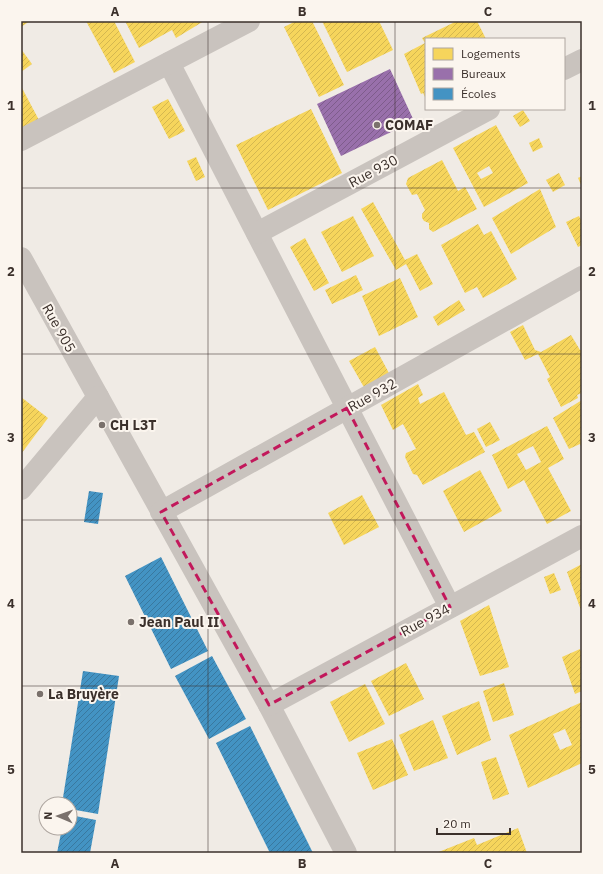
<svg xmlns="http://www.w3.org/2000/svg" width="603" height="874" font-family="'IBM Plex Sans',sans-serif">
<style>
.homes{fill:url(#homes-hatch);fill-rule:evenodd}
.offices{fill:url(#offices-hatch)}
.schools{fill:url(#schools-hatch)}
.lines{fill:none;stroke-linecap:round;stroke-linejoin:round}
.street{stroke:#c9c3be;stroke-width:22}
.marked{fill:none;stroke:#c2185b;stroke-width:3;stroke-dasharray:8 5;stroke-linejoin:round}
.grid{fill:none;stroke:#3b302b;stroke-width:1;stroke-opacity:0.55}
.poi-dot{fill:#7a716c;stroke:#fbf5ee;stroke-width:1.5}
.labels{text-anchor:middle;stroke-width:4;stroke-linejoin:round;paint-order:stroke}
.poi-label{font-size:14px;font-weight:bold;fill:#3b302b;stroke:#fbf5ee;text-anchor:start}
.street-label{font-size:14px;fill:#3b302b;stroke:#fbf5ee}
.neatline{fill:none;stroke:#3b302b;stroke-width:1.5}
.grid-label{font-size:13px;text-anchor:middle;font-weight:bold;fill:#3b302b}
</style>
<defs>
<pattern id="homes-hatch" width="6" height="6" patternUnits="userSpaceOnUse"><rect width="6" height="6" fill="#f6d55c"/><path d="M-1 1l2-2M0 6l6-6M5 7l2-2" fill="none" stroke="#d4b750"/></pattern>
<pattern id="offices-hatch" width="6" height="6" patternUnits="userSpaceOnUse"><rect width="6" height="6" fill="#9970ab"/><path d="M-1 1l2-2M0 6l6-6M5 7l2-2" fill="none" stroke="#7e5c8b"/></pattern>
<pattern id="schools-hatch" width="6" height="6" patternUnits="userSpaceOnUse"><rect width="6" height="6" fill="#4393c3"/><path d="M-1 1l2-2M0 6l6-6M5 7l2-2" fill="none" stroke="#39789f"/></pattern>
</defs>
<rect width="100%" height="100%" fill="#f0ebe5"/>
<g class="homes">
<path d="M21,21H30L21,27Z"/>
<path d="M86,21H114L135,62L114,73Z"/>
<path d="M125,21H204L176,38L172,30L139,48Z"/>
<path d="M296,21H312L344,85L319,97L284,27Z"/>
<path d="M322,21H379L393,50L347,72Z"/>
<path d="M457,21H477L486,39H426V99L423,93L421,94L404,54L425,43L422,38Z"/>
<path d="M21,49L32,64L21,72Z"/>
<path d="M21,88H22L40,122L21,132Z"/>
<path d="M168,99L185,131L169,139L152,107Z"/>
<path d="M311,109L342,173L268,210L236,145Z"/>
<path d="M523,110L530,121L520,127L513,116Z"/>
<path d="M496,125L528,183L484,207L453,148ZM489,166L493,173L481,179L477,173Z"/>
<path d="M539,138L543,147L533,152L529,143Z"/>
<path d="M196,157L205,177L196,181L187,161Z"/>
<path d="M442,160L458,191L465,187L477,209L433,232L429,229V223L424,221L422,218V214L425,210L417,194L412,195L406,184L408,178Z"/>
<path d="M559,173L565,185L553,192L546,180Z"/>
<path d="M582,176V187L578,178Z"/>
<path d="M540,189L556,227L511,254L492,218Z"/>
<path d="M373,202L405,260L417,254L433,284L420,291L406,264L396,270L361,209Z"/>
<path d="M353,216L374,256L342,272L321,232Z"/>
<path d="M579,216L582,222V245L578,247L566,222Z"/>
<path d="M478,224L484,235L491,231L517,279L483,298L477,287L465,293L441,245Z"/>
<path d="M305,238L329,283L314,291L290,247Z"/>
<path d="M356,275L363,290L332,304L325,290Z"/>
<path d="M400,278L418,317L379,336L362,296Z"/>
<path d="M459,300L465,310L438,326L433,317Z"/>
<path d="M523,325L535,350L541,352L571,335L580,350H582V393L577,395L578,398L561,407L547,379L550,377L538,354L525,360L510,332Z"/>
<path d="M375,347L390,375L365,389L349,361Z"/>
<path d="M418,384L423,395L418,398L420,404L444,392L466,435L474,432L485,452L423,485L417,475L413,474L405,457L406,453L416,449L403,424L393,430L381,405Z"/>
<path d="M21,397L48,418L21,454Z"/>
<path d="M582,400V448L580,444L569,449L553,418Z"/>
<path d="M490,422L500,440L486,447L477,429Z"/>
<path d="M547,426L564,459L548,468L571,511L547,524L524,480L508,489L492,455ZM533,446L541,462L526,470L517,454Z"/>
<path d="M480,470L502,511L464,532L443,491Z"/>
<path d="M362,495L379,527L344,545L328,513Z"/>
<path d="M582,564V613L567,572Z"/>
<path d="M554,573L561,590L550,594L544,577Z"/>
<path d="M489,605L509,667L480,676L460,621Z"/>
<path d="M580,649L582,654V691L575,694L562,657Z"/>
<path d="M406,663L424,699L389,716L371,681Z"/>
<path d="M504,683L514,715L493,722L483,691Z"/>
<path d="M365,684L385,724L349,742L330,702Z"/>
<path d="M479,701L491,740L457,755L442,716Z"/>
<path d="M582,702V763L528,788L509,735ZM565,729L572,745L560,750L553,734Z"/>
<path d="M433,720L448,758L414,771L399,735Z"/>
<path d="M392,739L408,775L373,790L357,753Z"/>
<path d="M496,757L509,794L493,800L481,762Z"/>
<path d="M518,828L527,853H436L474,838L477,845Z"/>
</g>
<path class="offices" d="M390,69L414,121L341,156L317,104Z"/>
<g class="schools">
<path d="M89,491L103,493L98,524L84,522Z"/>
<path d="M161,557L208,651L171,669L125,576Z"/>
<path d="M212,656L246,719L209,739L175,676Z"/>
<path d="M83,671L119,676L98,814L70,809V804H62Z"/>
<path d="M250,726L313,853H270L216,743Z"/>
<path d="M70,815L96,820L90,853H57L62,828H70Z"/>
</g>
<g class="lines">
<g class="street">
<path d="M169,63L450,607"/>
<path d="M564,69L582,60"/>
<path d="M21,140L249,21"/>
<path d="M257,233L489,109"/>
<path d="M21,258L269,705L346,853"/>
<path d="M21,489L98,397"/>
<path d="M161,512L582,277"/>
<path d="M269,705L582,536"/>
</g>
</g>
<path class="marked" d="M347,408L450,607L269,705L161,512Z"/>
<path class="grid" d="M208,21V853M395,21V853M21,188H582M21,354H582M21,520H582M21,686H582"/>
<g class="poi-dot">
<circle cx="377" cy="125" r="4"/>
<circle cx="102" cy="425" r="4"/>
<circle cx="131" cy="622" r="4"/>
<circle cx="40" cy="694" r="4"/>
</g>
<g class="labels">
<g class="poi-label">
<text x="385" y="130">COMAF</text>
<text x="110" y="430">CH L3T</text>
<text x="139" y="627">Jean Paul II</text>
<text x="48" y="699">La Bruyère</text>
</g>
<g class="street-label">
<text transform="translate(373 171) rotate(-28)" y="5">Rue 930</text>
<text transform="translate(59 328) rotate(61)" y="5">Rue 905</text>
<text transform="translate(372 395) rotate(-29)" y="5">Rue 932</text>
<text transform="translate(425 620) rotate(-28)" y="5">Rue 934</text>
</g>
</g>
<rect width="603" height="874" fill="none" stroke="#fbf5ee" stroke-width="44"/>
<rect x="425" y="38" width="140" height="72" fill="#fbf5ee" stroke="#aea6a0"/>
<rect x="433" y="48" width="20" height="12" fill="#f6d55c" stroke="#aea6a0"/>
<text x="461" y="58" font-size="12" fill="#3b302b">Logements</text>
<rect x="433" y="68" width="20" height="12" fill="#9970ab" stroke="#aea6a0"/>
<text x="461" y="78" font-size="12" fill="#3b302b">Bureaux</text>
<rect x="433" y="88" width="20" height="12" fill="#4393c3" stroke="#aea6a0"/>
<text x="461" y="98" font-size="12" fill="#3b302b">Écoles</text>
<g transform="translate(58 816) rotate(272)"><circle r="19" fill="#fbf5ee" stroke="#aea6a0"/>
<path d="M0-3L7 15L0 10L-7 15Z" fill="#7a716c"/>
<text y="-6" font-size="11" font-weight="bold" text-anchor="middle" fill="#3b302b">N</text>
</g>
<path d="M437 828v6h73v-6" fill="none" stroke="#3b302b" stroke-width="2"/>
<text x="443" y="828" font-size="12" fill="#3b302b" stroke="#fbf5ee" stroke-width="3" paint-order="stroke">20 m</text>
<rect x="22" y="22" width="559" height="830" class="neatline"/>
<g class="grid-label">
<text x="115" y="16">A</text>
<text x="302" y="16">B</text>
<text x="488" y="16">C</text>
<text x="11" y="110">1</text>
<text x="592" y="110">1</text>
<text x="11" y="276">2</text>
<text x="592" y="276">2</text>
<text x="11" y="442">3</text>
<text x="592" y="442">3</text>
<text x="11" y="608">4</text>
<text x="592" y="608">4</text>
<text x="11" y="774">5</text>
<text x="592" y="774">5</text>
<text x="115" y="868">A</text>
<text x="302" y="868">B</text>
<text x="488" y="868">C</text>
</g>
</svg>
